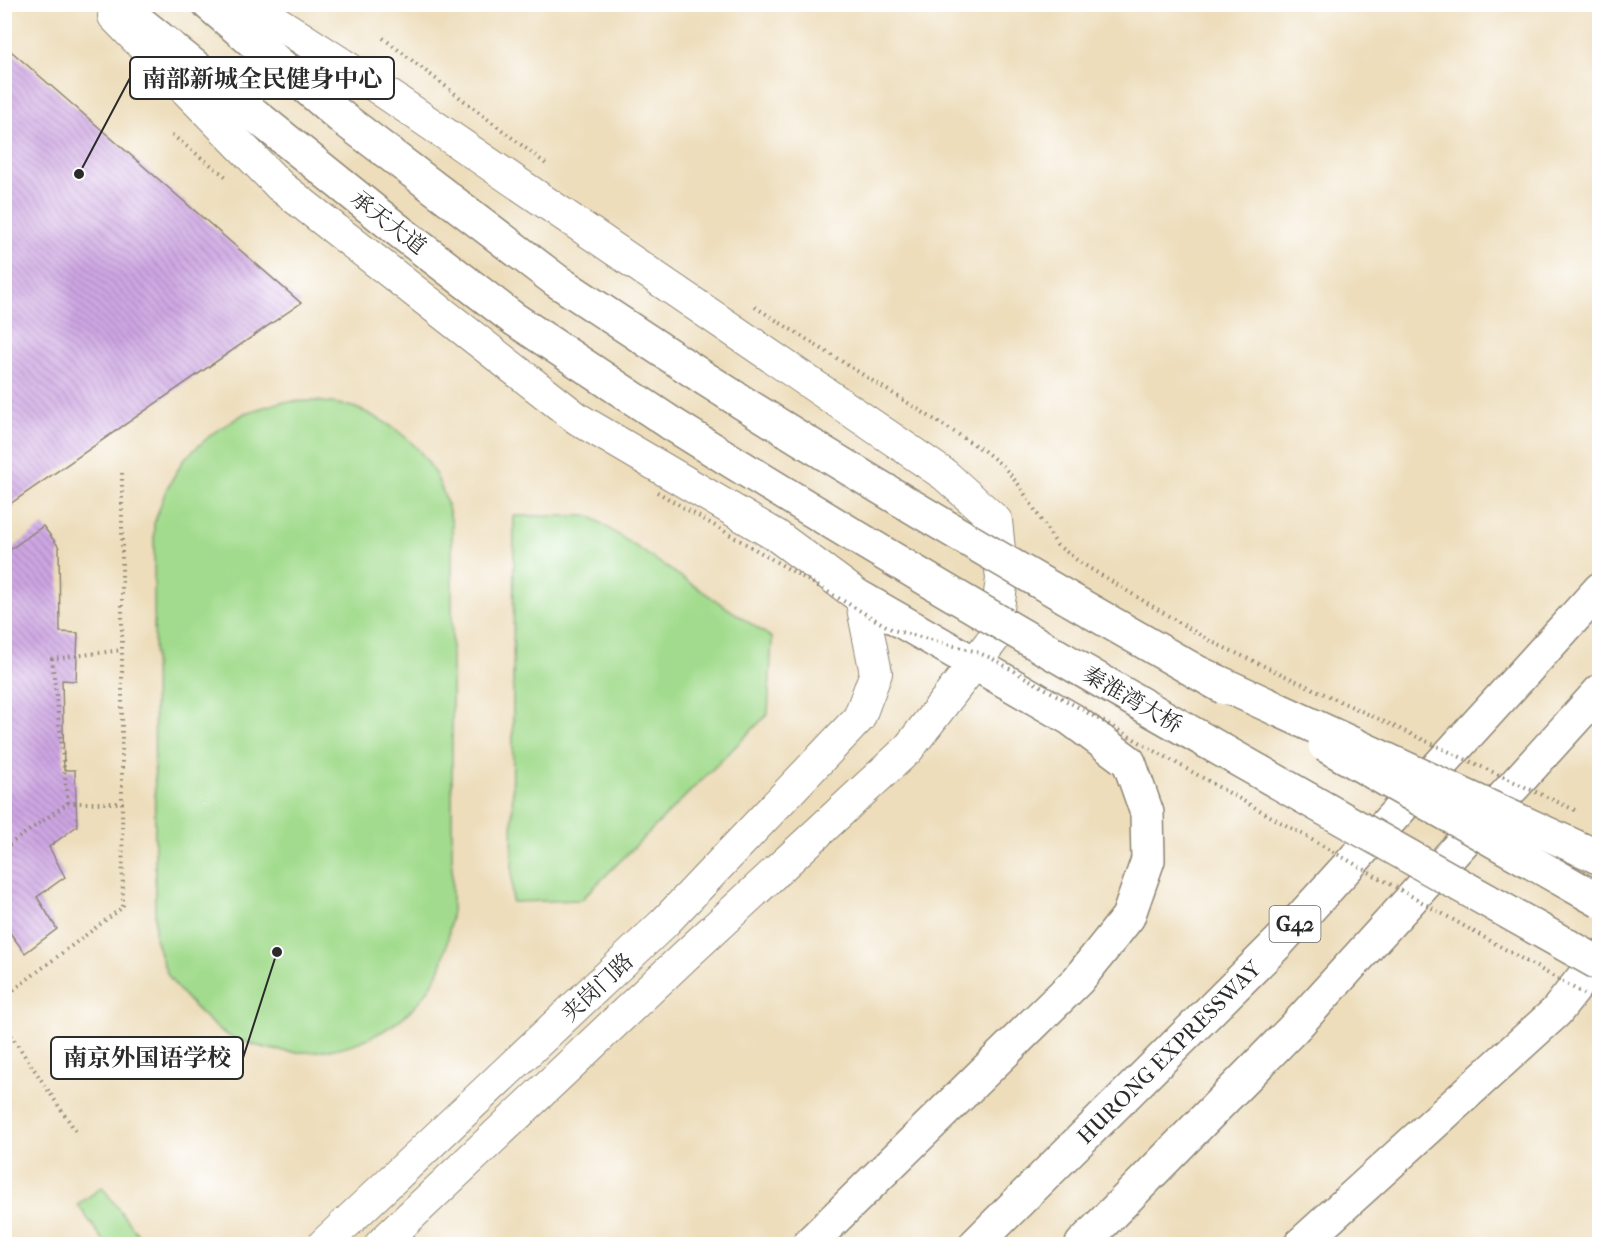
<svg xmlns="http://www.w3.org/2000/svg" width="1604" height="1249" font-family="'IM FELL French Canon','Noto Serif SC',serif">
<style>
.green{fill:#a2db8d;stroke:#66835c;stroke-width:1.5}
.building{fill:url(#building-back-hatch)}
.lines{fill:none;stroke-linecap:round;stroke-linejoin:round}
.minor-casing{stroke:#8c8473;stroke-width:34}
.major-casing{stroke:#8c8473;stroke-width:36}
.highway-casing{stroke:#8c8473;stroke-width:36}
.path{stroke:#8c8473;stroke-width:4;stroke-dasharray:1.5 4.5;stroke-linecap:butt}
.minor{stroke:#fff;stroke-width:32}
.major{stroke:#fff;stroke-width:33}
.highway{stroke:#fff;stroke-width:33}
.major-bridge-casing{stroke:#8c8473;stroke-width:36;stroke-linecap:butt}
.highway-bridge-casing{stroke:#8c8473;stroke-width:36;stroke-linecap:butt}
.path-bridge{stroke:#8c8473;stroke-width:4;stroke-dasharray:1.5 4.5;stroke-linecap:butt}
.major-bridge{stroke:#fff;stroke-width:33}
.highway-bridge{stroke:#fff;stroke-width:33}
.labels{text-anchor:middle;stroke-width:5;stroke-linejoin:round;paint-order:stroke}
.shield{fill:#fff;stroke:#6b6b6b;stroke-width:1.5}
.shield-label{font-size:21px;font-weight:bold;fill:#2b2b2b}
.street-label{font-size:22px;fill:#2b2b2b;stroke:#fff}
.leader{fill:none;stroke:#2b2b2b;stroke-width:2}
.callout-dot{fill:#2b2b2b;stroke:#fff;stroke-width:2}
.callout{fill:#fff;stroke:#2b2b2b;stroke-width:2}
.callout-label{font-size:24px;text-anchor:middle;font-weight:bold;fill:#2b2b2b}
</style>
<defs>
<pattern id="building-back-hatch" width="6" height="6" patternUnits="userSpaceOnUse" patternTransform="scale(1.5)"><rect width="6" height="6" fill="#cea6e3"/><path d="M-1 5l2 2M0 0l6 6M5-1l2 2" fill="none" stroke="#a787b8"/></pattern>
</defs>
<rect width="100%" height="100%" fill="#fff"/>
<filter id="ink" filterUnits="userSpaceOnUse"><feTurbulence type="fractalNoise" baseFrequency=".0167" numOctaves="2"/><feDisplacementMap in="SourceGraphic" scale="12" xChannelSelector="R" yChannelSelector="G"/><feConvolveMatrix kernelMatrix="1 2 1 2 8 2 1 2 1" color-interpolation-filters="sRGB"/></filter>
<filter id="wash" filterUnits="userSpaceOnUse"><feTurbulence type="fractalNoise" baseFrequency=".008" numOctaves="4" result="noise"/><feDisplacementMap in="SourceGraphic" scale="24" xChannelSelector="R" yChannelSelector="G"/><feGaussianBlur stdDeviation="1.35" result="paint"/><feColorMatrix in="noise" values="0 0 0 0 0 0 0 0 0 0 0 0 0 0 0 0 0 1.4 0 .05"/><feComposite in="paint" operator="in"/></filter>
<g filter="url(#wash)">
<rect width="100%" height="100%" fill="#edddbb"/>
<g class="green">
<path d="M316,401C328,403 341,404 353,407C385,419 417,440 434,472C443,488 448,506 452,524V910C449,931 447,953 438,973C406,1041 316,1068 249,1043C242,1041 234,1039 227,1035C212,1026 175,989 167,973C162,962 159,950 155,938L154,524L166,490L184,459L213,433L245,413L281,402Z"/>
<path d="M514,516H590L772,638L768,714L581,900L512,902Z"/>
<path d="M102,1187L145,1244H106L78,1205Z"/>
</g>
<g id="blocks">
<g class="building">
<path d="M4,45L301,303L4,508Z"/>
<path d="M43,526L59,547L60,632L78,633L76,681L62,680L64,770H75L77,826L49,847L65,877L37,897L57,929L25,953L4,925V554Z"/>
</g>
</g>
</g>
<g filter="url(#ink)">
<use href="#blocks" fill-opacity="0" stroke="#8c8473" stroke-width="1.5"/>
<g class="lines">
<g class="minor-casing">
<g id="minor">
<path d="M249,4L365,79L945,475L996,521L1002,579L994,638L908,749L686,955L381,1244"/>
<path d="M114,16L280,186L578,419L777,536L861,598L876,673L859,718L664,923L324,1244"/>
</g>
</g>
<g class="major-casing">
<g id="major">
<path d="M117,4L399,231L514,319L672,424"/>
<path d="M209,4L341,117L557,281L704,378"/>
</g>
</g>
<g class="highway-casing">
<g id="highway">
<path d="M809,1244L1078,980L1128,917L1148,860L1147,813L1129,762L1071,719L861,598"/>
<path id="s1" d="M976,1244L1278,943L1600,589"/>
<path d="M1082,1244L1294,1028L1600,691"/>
<path d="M1301,1244L1556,1012L1600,956"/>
</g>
</g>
<g class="path">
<path d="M383,38L546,164"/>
<path d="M172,135L229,179"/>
<path d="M122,473V803"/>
<path d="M68,803L52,659L122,650"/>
<path d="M4,848L68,803H122L123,907L4,997"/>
<path d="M4,1025L77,1133"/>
</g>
<use href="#minor" class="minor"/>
<use href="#major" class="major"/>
<use href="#highway" class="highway"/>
<g class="major-bridge-casing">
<g id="major-bridge">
<path d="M704,378C874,487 1049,588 1225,688"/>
<path d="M672,424C975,614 1288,788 1600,964"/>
<path d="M1325,745L1600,901"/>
</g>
</g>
<g class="highway-bridge-casing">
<path id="highway-bridge" d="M1201,674L1600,858"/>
</g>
<g class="path-bridge">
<path d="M755,307L983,450L1003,466L1019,485L1057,545L1081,563L1210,641L1577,811"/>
<path d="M657,492L893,630L974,651L991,658L1600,1003"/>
</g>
<use href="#major-bridge" class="major-bridge"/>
<use href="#highway-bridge" class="highway-bridge"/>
</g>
</g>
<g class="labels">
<rect class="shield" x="1269.5" y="906" width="51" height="36" rx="4.5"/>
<g class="shield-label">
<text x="1295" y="931">G42</text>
</g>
<g class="street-label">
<text transform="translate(389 222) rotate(38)" y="8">承天大道</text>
<text transform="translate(1133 699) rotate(30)" y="8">秦淮湾大桥</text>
<text transform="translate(597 987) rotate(-43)" y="8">夹岗门路</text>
<text dy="8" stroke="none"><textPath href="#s1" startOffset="272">HURONG EXPRESSWAY</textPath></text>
</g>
</g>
<path class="leader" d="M79 174L130 78M277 952L243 1058"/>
<g class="callout-dot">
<circle cx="79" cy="174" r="6"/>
<circle cx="277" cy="952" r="6"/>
</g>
<g class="callout">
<rect x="130" y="57" width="264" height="42" rx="6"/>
<rect x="51" y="1037" width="192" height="42" rx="6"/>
</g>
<g class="callout-label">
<text x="262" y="87">南部新城全民健身中心</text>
<text x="147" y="1066">南京外国语学校</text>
</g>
<rect width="1604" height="1249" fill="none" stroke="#fff" stroke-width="24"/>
</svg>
